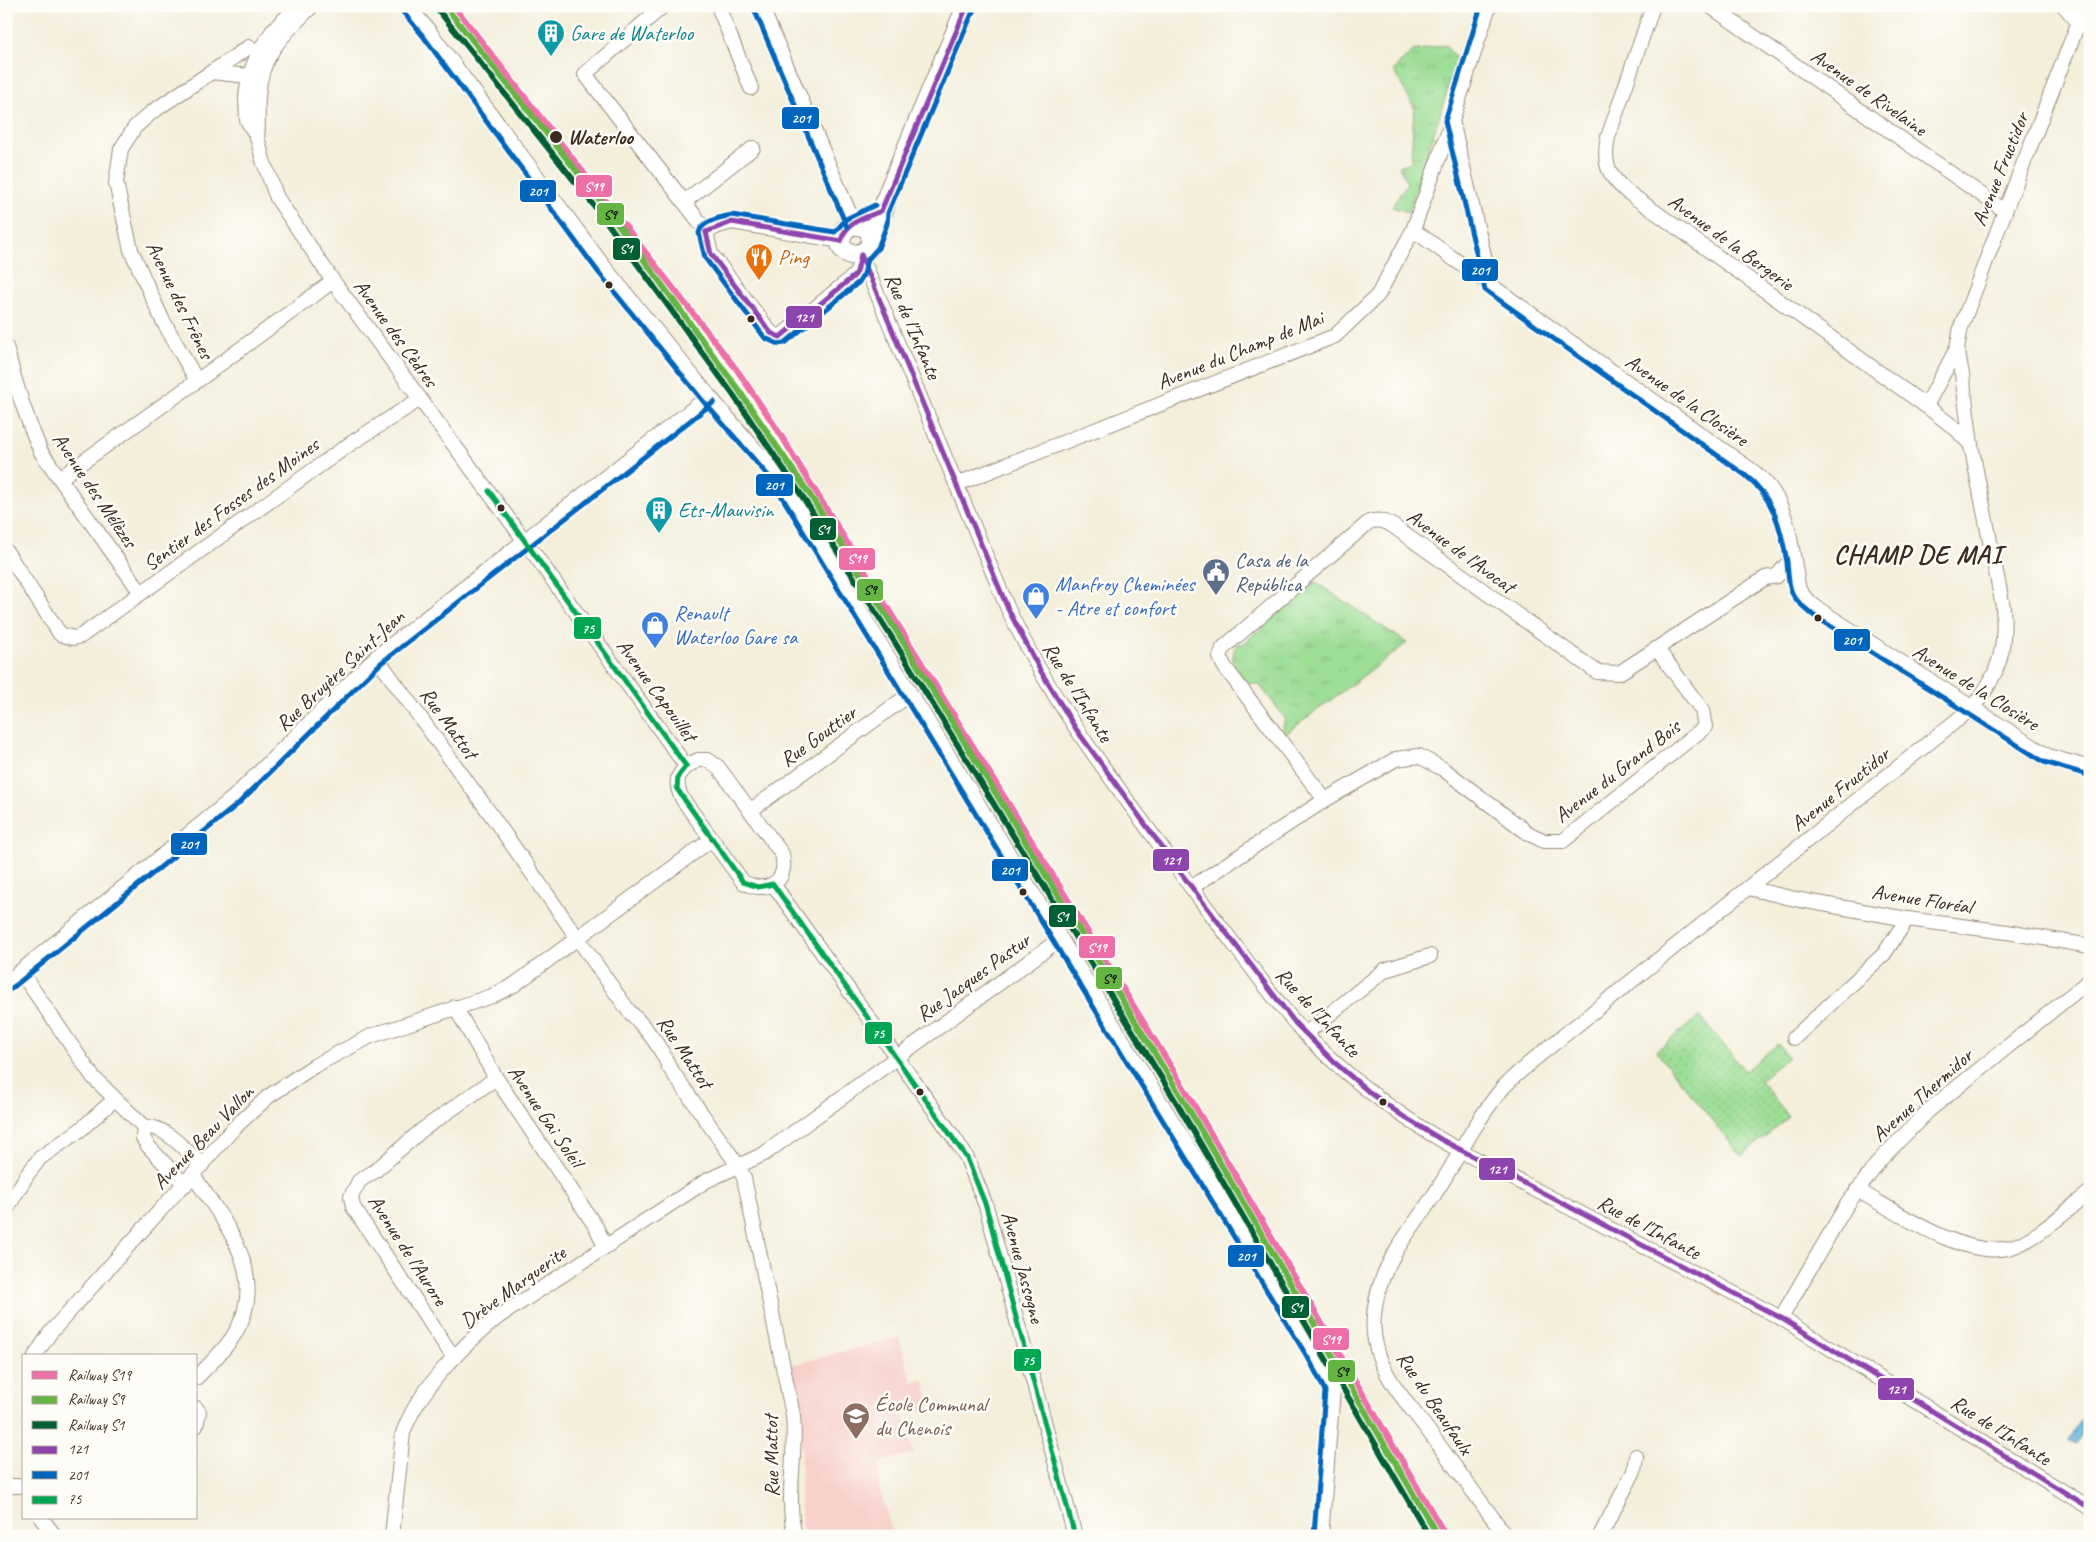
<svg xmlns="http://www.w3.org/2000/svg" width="2096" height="1542" font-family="Caveat,sans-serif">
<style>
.built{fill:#f7d0c9}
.grass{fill:url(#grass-tufts);stroke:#6c845a}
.park{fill:url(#park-dots);stroke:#6c845a}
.water{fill:url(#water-ripples);stroke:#4c6c7b}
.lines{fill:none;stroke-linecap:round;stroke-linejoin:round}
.street-casing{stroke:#988c7c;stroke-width:16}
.secondary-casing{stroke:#988c7c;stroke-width:22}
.street{stroke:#fff;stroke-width:14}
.secondary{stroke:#fff;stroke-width:20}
.bus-1-casing{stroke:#fdfcf7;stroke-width:9}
.bus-2-casing{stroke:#fdfcf7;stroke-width:9}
.bus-3-casing{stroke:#fdfcf7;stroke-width:9}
.bus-1{stroke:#8e44ad;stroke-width:5}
.bus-2{stroke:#0065bd;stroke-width:5}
.bus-3{stroke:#00a651;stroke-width:5}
.rail-1-casing{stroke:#fdfcf7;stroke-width:10}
.rail-2-casing{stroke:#fdfcf7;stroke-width:10}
.rail-3-casing{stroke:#fdfcf7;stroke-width:10}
.rail-1{stroke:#ed6fa7;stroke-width:6}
.rail-2{stroke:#65b543;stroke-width:6}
.rail-3{stroke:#005f33;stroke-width:6}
.stop-dot{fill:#3b2a1e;stroke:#fdfcf7;stroke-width:2}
.labels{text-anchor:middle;stroke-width:5;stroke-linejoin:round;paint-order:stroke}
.culture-label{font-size:21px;fill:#0d838f;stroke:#fdfcf7;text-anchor:start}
.street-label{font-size:21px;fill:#3b2a1e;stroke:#fdfcf7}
.stop-label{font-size:21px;font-weight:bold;fill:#3b2a1e;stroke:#fdfcf7;text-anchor:start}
.food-label{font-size:21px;fill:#c56008;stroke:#fdfcf7;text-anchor:start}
.service-label{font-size:21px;fill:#4e5e75;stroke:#fdfcf7;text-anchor:start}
.shop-label{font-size:21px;fill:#366cbe;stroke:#fdfcf7;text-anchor:start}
.education-label{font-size:21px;fill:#785e54;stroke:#fdfcf7;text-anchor:start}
.district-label{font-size:26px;font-weight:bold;letter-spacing:1px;fill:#3b2a1e;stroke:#fdfcf7}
.line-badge{stroke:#fdfcf7;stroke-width:2}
.badge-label{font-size:14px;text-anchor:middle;font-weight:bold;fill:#fff}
.pale-badge-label{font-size:14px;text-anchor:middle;font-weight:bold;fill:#111}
</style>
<defs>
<pattern id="grass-tufts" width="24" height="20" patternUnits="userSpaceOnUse" patternTransform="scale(1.25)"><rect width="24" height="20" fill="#9dde95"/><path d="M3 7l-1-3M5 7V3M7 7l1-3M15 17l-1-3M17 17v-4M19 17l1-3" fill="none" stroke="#88bf80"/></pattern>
<pattern id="park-dots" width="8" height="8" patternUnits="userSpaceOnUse" patternTransform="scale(1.25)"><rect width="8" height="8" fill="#9dde95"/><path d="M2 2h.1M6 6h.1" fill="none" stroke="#88bf80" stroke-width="1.8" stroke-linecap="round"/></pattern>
<pattern id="water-ripples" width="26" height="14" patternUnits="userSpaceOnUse" patternTransform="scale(1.25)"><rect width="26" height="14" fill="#5cafd8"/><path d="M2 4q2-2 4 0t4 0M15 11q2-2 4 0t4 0" fill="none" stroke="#4d8faf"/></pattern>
</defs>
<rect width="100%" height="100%" fill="#fdfcf7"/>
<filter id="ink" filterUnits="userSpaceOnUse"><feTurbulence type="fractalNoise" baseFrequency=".02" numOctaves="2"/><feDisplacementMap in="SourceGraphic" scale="10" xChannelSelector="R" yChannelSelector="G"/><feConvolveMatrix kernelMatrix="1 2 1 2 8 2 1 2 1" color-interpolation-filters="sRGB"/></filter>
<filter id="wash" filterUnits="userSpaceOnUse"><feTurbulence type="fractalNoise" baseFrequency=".0096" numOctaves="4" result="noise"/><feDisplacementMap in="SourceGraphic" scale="20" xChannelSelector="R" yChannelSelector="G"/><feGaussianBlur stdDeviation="1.12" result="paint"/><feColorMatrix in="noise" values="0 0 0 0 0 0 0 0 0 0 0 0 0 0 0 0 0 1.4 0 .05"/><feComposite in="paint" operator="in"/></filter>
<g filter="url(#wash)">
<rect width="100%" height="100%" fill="#f4efdb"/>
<path class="built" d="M899,1337L912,1382L924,1380L931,1408L903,1415L914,1454L879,1462V1486L893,1536H803L800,1502L802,1427L791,1365Z"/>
<g class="grass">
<path d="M1445,45L1457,60L1409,212L1392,207L1407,183L1399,166L1411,162L1414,107L1393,70L1413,51Z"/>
<path d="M1315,582L1407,643L1284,735L1282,732L1285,718L1259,684L1248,683C1237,669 1227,663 1237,644H1243Z"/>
</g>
<path class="park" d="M1700,1016L1745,1071L1778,1044L1788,1057L1760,1080L1789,1117L1741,1156L1656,1051Z"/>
<path class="water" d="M2081,1418L2089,1423L2076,1444L2068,1440Z"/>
</g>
<g filter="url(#ink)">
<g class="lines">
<g class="street-casing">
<g id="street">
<path d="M298,6L274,29L259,51L249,76L246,97L247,120L257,137L263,160L277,198L333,281L530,548L686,766"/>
<path d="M408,6L429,31L605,268L709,396L777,475L1318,1359L1333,1390L1321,1536"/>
<path d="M663,6L585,74L695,216L706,232L711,254L771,333L780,337L854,276L857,272L861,255"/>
<path d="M718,6L751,88"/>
<path d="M761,6L854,224"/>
<path d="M1653,6L1608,137C1603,163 1607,174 1626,191L1926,406L1956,429L1971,445"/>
<path d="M1710,6L2005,211"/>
<path d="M2064,6L2079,23"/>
<path d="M212,72L256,77"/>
<path d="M1452,121L1491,285"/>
<path d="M257,137C259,123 257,111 258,98C260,54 283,35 312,6"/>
<path d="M684,202L753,148"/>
<path d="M1413,230L1744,465C1752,470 1759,476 1765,482C1791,510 1792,555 1799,590L1806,599L1818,609L2048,756L2090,768"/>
<path d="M706,232L718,226L732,222L841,241"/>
<path d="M861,255L1008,609C1047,693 1102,767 1157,841C1183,877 1210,912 1236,947C1262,981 1287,1017 1318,1047C1361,1088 1409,1123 1461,1151L1781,1318L2090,1508"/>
<path d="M6,347C15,384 26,418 41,452L141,593"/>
<path d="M197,381L162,319L131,250L116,183L121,149L135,127L152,112L249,47"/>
<path d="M1926,406L1957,348L1961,327L2005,211L2085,6"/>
<path d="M60,478L197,381L333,281"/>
<path d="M957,484L1335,336L1378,295L1413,230L1452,121L1489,6"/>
<path d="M6,551L60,634L73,638L81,636L347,446L420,399"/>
<path d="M376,657L492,816L628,1010C644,1026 661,1046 669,1067L739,1167L744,1178L793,1415C797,1455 785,1497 795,1536"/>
<path d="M698,760H708L718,767L782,854C789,882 767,895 743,882L683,800C672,780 678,770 698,760Z"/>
<path d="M1325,800L1224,666L1220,657L1223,648L1369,522C1379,519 1385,521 1393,526L1597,672L1619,673L1765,578L1777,576L1793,557"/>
<path d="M750,811L910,694"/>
<path d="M773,884L955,1139L967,1158L986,1206L1075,1536"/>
<path d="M1192,887L1325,800L1389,763L1396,759L1419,756L1443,769L1528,833L1544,841H1563L1705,727L1702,710L1657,649"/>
<path d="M1748,888L1795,899L1907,919L2007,932L2090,946"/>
<path d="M21,972L93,1077L144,1127"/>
<path d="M6,983L233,798L376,657L709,396"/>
<path d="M455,1007L496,1078L596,1227L605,1246"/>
<path d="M1305,1034L1385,970L1430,956"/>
<path d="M1794,1038L1884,954L1907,919"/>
<path d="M193,1175C225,1223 271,1276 234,1335C224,1351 210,1364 196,1378"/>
<path d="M185,1185L148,1146L143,1138L144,1127C164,1124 187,1152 202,1165"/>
<path d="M1857,1190C1896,1211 1963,1259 2008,1248C2036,1241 2067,1210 2090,1192"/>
<path d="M6,1210L27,1175L40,1158L80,1130L115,1099"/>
<path d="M1781,1318L1846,1206L1880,1160L1928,1111L2090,980"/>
<path d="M35,1356L50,1333L235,1127L269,1096L314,1066L371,1036L492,996L514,985L712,839"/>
<path d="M454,1358L353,1207L351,1197L359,1181L375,1171L422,1130L496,1078"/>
<path d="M196,1408L199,1412L196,1426"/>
<path d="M6,1486H19"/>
<path d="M41,1518L55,1536"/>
<path d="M392,1536L403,1433C418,1390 463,1345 498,1317L706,1181L764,1154L1060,939"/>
<path d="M1506,1536C1479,1500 1453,1464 1427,1429C1408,1404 1382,1376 1376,1345C1371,1327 1374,1307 1379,1289C1389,1253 1415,1225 1434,1195C1457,1160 1475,1121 1502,1089C1510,1079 1522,1070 1532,1061L1972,708C2000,675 2006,649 2003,607L1971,445L1962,374L1957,348"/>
<path d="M1600,1536L1634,1471L1636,1456"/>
</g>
</g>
<g class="secondary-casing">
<g id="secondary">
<path d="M854,224L867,227C876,239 871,253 856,255C849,254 843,251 841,244C836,225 868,217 881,211"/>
<path d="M872,239C880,222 884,205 891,187L967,6"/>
</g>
</g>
<use href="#street" class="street"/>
<use href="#secondary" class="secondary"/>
<g class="bus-1-casing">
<g id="bus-1">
<path d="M706,232L711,254L771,333L780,337L854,276L857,272L861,255"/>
<path d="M706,232L732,222L841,241"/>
<path d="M841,241C845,222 865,218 881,211L967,6"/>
<path d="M861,255L1008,609L1040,670L1076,729L1177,868L1296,1024L1334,1062L1368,1091L1404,1117L1442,1140L1781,1318L2090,1508"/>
</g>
</g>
<g class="bus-2-casing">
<g id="bus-2">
<path d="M1481,6L1445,121L1485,290L1745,475C1774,497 1781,529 1787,562C1788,572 1788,584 1792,593C1796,602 1806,609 1813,615L2044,762L2088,775"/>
<path d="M754,9L847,227"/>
<path d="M402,11L423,36L599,273L703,401L771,479L1311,1363L1325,1391L1314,1535"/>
<path d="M875,205L846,219L835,232L732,215C721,217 701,221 699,233L705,258L765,338L778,344L785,343L859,282L864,274L868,259L878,248L887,224L888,213L974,9"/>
<path d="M11,989L238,804L381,663L714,402"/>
</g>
</g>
<g class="bus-3-casing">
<g id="bus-3">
<path d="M489,491L686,766"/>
<path d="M686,766L678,776L677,789L743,882L758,887L773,884"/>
<path d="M773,884L967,1158L986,1206L1075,1536"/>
</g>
</g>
<use href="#bus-1" class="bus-1"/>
<use href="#bus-2" class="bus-2"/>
<use href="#bus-3" class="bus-3"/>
<g class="rail-1-casing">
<path id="rail-1" d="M454,6L737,370L777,429L1183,1086L1446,1536"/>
</g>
<g class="rail-2-casing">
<path id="rail-2" d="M445,6L609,212L740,392L810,495L900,637L1184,1101L1438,1536"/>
</g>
<g class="rail-3-casing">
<path id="rail-3" d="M439,11L603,217L734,396L804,499L894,641L1178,1105L1429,1536"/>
</g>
<use href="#rail-1" class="rail-1"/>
<use href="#rail-2" class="rail-2"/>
<use href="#rail-3" class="rail-3"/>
</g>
</g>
<defs>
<g id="building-pin" transform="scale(1.4375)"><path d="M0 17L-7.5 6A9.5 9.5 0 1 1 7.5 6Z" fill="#0f9aa8" stroke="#fdfcf7"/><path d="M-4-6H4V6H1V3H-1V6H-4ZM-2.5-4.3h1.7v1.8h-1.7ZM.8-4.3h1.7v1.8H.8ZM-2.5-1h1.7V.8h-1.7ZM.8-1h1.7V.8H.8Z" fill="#fff"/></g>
<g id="restaurant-pin" transform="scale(1.4375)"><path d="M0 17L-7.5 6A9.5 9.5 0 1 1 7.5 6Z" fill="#e8710a" stroke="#fdfcf7"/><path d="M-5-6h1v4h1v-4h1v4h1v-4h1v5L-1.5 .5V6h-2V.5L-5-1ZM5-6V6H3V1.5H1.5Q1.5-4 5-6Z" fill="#fff"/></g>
<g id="civic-pin" transform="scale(1.4375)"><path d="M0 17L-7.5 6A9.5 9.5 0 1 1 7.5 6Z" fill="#5c6f8a" stroke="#fdfcf7"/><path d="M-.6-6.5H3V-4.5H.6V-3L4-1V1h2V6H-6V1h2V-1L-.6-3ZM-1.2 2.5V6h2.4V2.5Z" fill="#fff"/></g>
<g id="shop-pin" transform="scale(1.4375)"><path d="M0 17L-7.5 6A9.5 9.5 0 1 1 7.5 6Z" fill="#3f7fe0" stroke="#fdfcf7"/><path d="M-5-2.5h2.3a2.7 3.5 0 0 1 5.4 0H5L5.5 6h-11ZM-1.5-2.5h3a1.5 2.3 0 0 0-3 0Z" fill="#fff"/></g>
<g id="school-pin" transform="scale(1.4375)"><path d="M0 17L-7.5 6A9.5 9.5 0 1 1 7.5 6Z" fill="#8d6e63" stroke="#fdfcf7"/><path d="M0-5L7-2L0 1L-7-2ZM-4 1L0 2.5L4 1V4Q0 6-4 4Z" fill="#fff"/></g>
</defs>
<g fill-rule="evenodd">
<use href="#building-pin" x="551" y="33"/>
<use href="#restaurant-pin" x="759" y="257"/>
<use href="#building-pin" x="659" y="510"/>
<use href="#civic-pin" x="1216" y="572"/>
<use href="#shop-pin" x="1036" y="596"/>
<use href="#shop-pin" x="655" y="625"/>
<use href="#school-pin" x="856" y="1416"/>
</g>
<g class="stop-dot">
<circle cx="556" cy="137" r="7"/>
<circle cx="609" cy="285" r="4.5"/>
<circle cx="751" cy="319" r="4.5"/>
<circle cx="501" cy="508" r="4.5"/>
<circle cx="1818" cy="618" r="4.5"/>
<circle cx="1023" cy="892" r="4.5"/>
<circle cx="920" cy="1092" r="4.5"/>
<circle cx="1383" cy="1102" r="4.5"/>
</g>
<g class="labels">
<g class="culture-label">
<text x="570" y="40">Gare de Waterloo</text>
<text x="678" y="517">Ets-Mauvisin</text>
</g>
<g class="street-label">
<text transform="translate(1869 92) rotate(35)" y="7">Avenue de Rivelaine</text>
<text transform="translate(2000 169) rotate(-68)" y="7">Avenue Fructidor</text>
<text transform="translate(1731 242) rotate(36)" y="7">Avenue de la Bergerie</text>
<text transform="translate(180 300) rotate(64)" y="7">Avenue des Frênes</text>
<text transform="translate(913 326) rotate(67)" y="7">Rue de l'Infante</text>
<text transform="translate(396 333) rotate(54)" y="7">Avenue des Cèdres</text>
<text transform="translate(1240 350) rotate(-22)" y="7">Avenue du Champ de Mai</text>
<text transform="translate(1687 400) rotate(35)" y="7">Avenue de la Closière</text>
<text transform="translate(95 490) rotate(56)" y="7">Avenue des Mélèzes</text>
<text transform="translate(231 504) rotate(-36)" y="7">Sentier des Fosses des Moines</text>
<text transform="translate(1461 551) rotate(36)" y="7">Avenue de l'Avocat</text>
<text transform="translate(340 670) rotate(-43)" y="7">Rue Bruyère Saint-Jean</text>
<text transform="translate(1976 687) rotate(32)" y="7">Avenue de la Closière</text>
<text transform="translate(657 690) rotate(54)" y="7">Avenue Capouillet</text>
<text transform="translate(1078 692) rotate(58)" y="7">Rue de l'Infante</text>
<text transform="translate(449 723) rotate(54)" y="7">Rue Mattot</text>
<text transform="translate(818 736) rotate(-36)" y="7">Rue Gouttier</text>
<text transform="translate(1617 771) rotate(-38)" y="7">Avenue du Grand Bois</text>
<text transform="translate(1840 789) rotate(-39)" y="7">Avenue Fructidor</text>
<text transform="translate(1922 899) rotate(9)" y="7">Avenue Floréal</text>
<text transform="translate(973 977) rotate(-36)" y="7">Rue Jacques Pastur</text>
<text transform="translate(1318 1012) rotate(47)" y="7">Rue de l'Infante</text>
<text transform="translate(685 1052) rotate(56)" y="7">Rue Mattot</text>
<text transform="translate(1922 1095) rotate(-42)" y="7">Avenue Thermidor</text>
<text transform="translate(546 1116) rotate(56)" y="7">Avenue Gai Soleil</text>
<text transform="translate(203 1137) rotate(-46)" y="7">Avenue Beau Vallon</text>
<text transform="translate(1649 1227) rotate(28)" y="7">Rue de l'Infante</text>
<text transform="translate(408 1250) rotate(57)" y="7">Avenue de l'Aurore</text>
<text transform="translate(1023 1267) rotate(75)" y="7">Avenue Jassogne</text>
<text transform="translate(513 1287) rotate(-36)" y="7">Drève Marguerite</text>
<text transform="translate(1435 1403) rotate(56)" y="7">Rue du Beaufaulx</text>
<text transform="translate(2001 1430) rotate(32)" y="7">Rue de l'Infante</text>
<text transform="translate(771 1456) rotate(-91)" y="7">Rue Mattot</text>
</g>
<g class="stop-label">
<text x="568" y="144">Waterloo</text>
</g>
<g class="food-label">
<text x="778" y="264">Ping</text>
</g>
<g class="service-label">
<text x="1235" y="567">Casa de la<tspan x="1235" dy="24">República</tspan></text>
</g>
<g class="shop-label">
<text x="1055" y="591">Manfroy Cheminées<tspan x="1055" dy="24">- Atre et confort</tspan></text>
<text x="674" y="620">Renault<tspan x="674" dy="24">Waterloo Gare sa</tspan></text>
</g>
<g class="education-label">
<text x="875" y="1411">École Communal<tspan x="875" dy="24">du Chenois</tspan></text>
</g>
<g class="district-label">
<text x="1918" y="563">CHAMP DE MAI</text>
</g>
</g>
<g class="line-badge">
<rect x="781" y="106" width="39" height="24" rx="5" fill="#0065bd"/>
<rect x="575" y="174" width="38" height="24" rx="5" fill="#ed6fa7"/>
<rect x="519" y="179" width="38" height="24" rx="5" fill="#0065bd"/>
<rect x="596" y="202" width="29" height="24" rx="5" fill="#65b543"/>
<rect x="612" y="237" width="29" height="24" rx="5" fill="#005f33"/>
<rect x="1461" y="258" width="38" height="24" rx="5" fill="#0065bd"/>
<rect x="785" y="305" width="38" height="24" rx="5" fill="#8e44ad"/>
<rect x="755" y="473" width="39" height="24" rx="5" fill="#0065bd"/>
<rect x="809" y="517" width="28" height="24" rx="5" fill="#005f33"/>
<rect x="838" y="547" width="38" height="24" rx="5" fill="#ed6fa7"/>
<rect x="856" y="578" width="28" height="24" rx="5" fill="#65b543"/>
<rect x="573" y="616" width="29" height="24" rx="5" fill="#00a651"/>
<rect x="1833" y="628" width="38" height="24" rx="5" fill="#0065bd"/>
<rect x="170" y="832" width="38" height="24" rx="5" fill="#0065bd"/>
<rect x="1152" y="848" width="38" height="24" rx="5" fill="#8e44ad"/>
<rect x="991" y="858" width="38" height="24" rx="5" fill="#0065bd"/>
<rect x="1048" y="904" width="29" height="24" rx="5" fill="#005f33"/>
<rect x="1078" y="935" width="38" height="24" rx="5" fill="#ed6fa7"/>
<rect x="1095" y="966" width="28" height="24" rx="5" fill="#65b543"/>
<rect x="864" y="1021" width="29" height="24" rx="5" fill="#00a651"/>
<rect x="1478" y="1157" width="38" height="24" rx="5" fill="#8e44ad"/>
<rect x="1227" y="1244" width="38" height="24" rx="5" fill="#0065bd"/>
<rect x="1281" y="1295" width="29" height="24" rx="5" fill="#005f33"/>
<rect x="1312" y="1327" width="38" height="24" rx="5" fill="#ed6fa7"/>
<rect x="1013" y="1348" width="29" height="24" rx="5" fill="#00a651"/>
<rect x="1327" y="1359" width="29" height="24" rx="5" fill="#65b543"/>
<rect x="1877" y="1377" width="38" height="24" rx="5" fill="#8e44ad"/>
</g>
<g class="badge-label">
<text x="801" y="123">201</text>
<text x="594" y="191">S19</text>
<text x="538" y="196">201</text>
<text x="626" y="253">S1</text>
<text x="1480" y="275">201</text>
<text x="804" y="322">121</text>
<text x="774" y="490">201</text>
<text x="823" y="534">S1</text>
<text x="857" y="563">S19</text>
<text x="588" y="633">75</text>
<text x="1852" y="645">201</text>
<text x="189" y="849">201</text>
<text x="1171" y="865">121</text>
<text x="1010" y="875">201</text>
<text x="1062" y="921">S1</text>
<text x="1097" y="952">S19</text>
<text x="878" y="1038">75</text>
<text x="1497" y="1174">121</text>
<text x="1246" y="1261">201</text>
<text x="1296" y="1312">S1</text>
<text x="1331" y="1344">S19</text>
<text x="1028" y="1365">75</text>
<text x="1896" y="1394">121</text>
</g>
<g class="pale-badge-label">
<text x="610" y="219">S9</text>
<text x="870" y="594">S9</text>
<text x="1109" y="983">S9</text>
<text x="1342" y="1376">S9</text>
</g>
<rect width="2096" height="1542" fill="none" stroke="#fdfcf7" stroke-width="25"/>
<rect x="22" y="1354" width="175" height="165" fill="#fdfcf7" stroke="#afa8a0"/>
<rect x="32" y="1371" width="25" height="8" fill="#ed6fa7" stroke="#afa8a0"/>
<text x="68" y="1380" font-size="15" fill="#3b2a1e">Railway S19</text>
<rect x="32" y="1396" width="25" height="8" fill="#65b543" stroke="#afa8a0"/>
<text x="68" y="1404" font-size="15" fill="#3b2a1e">Railway S9</text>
<rect x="32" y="1421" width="25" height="8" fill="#005f33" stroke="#afa8a0"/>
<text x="68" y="1430" font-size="15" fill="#3b2a1e">Railway S1</text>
<rect x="32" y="1446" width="25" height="8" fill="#8e44ad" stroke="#afa8a0"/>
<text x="68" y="1454" font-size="15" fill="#3b2a1e">121</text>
<rect x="32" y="1471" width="25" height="8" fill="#0065bd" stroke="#afa8a0"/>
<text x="68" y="1480" font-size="15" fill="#3b2a1e">201</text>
<rect x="32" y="1496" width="25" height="8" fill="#00a651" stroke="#afa8a0"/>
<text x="68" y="1504" font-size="15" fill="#3b2a1e">75</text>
</svg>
